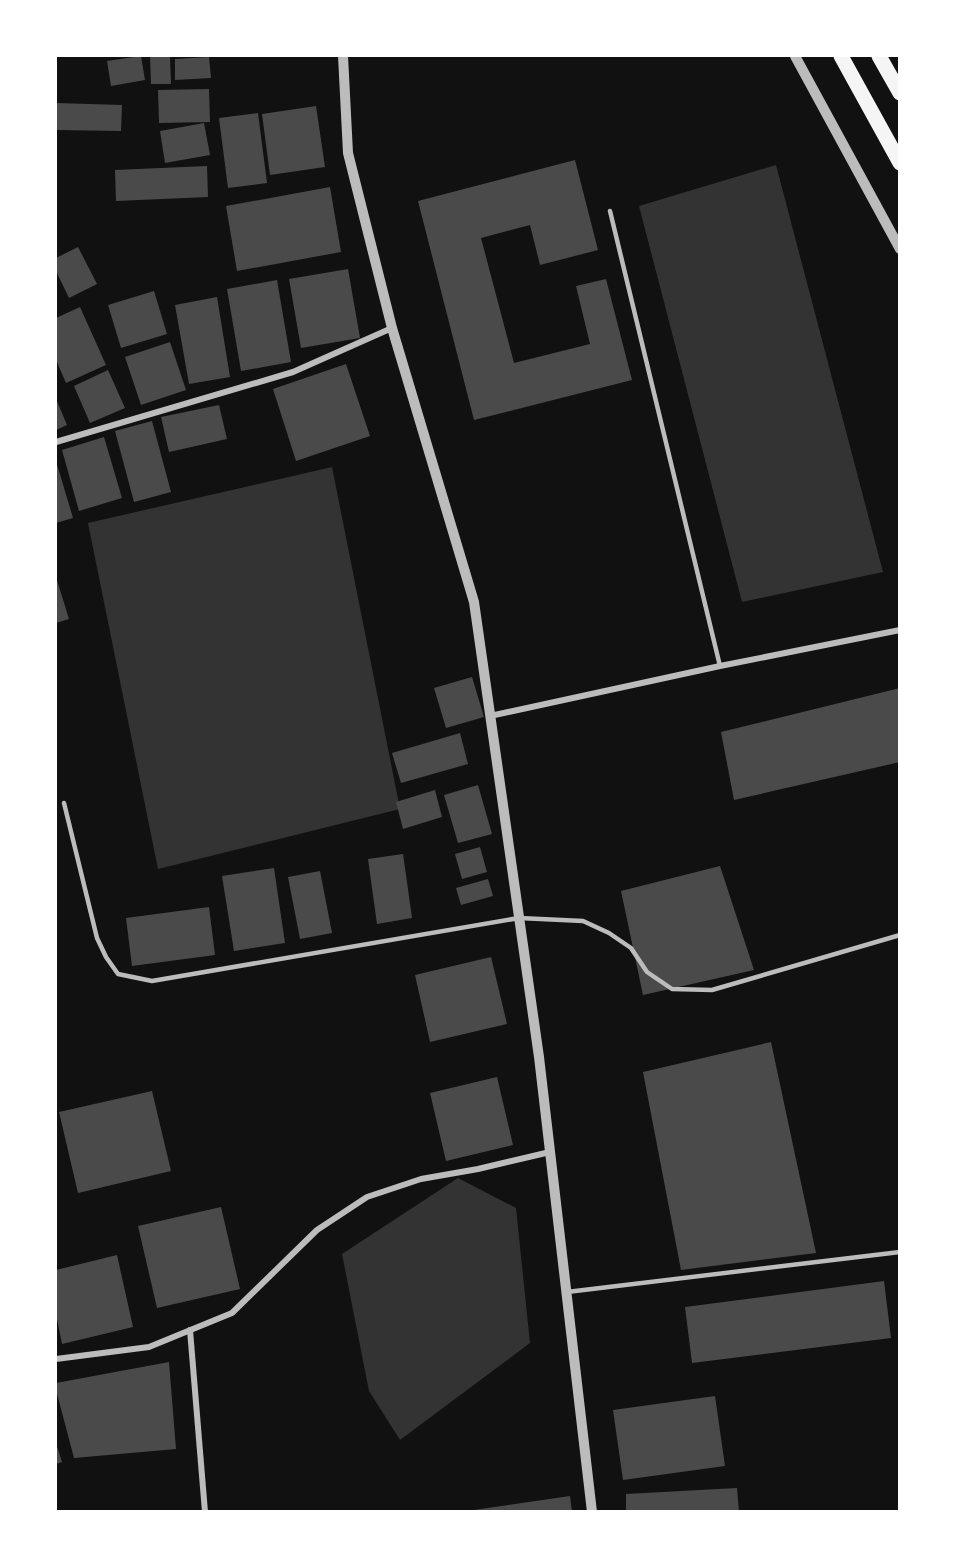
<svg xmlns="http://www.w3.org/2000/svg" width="955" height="1567" font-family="'Fira Sans Condensed',sans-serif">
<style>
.water{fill:#333}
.building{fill:#4a4a4a}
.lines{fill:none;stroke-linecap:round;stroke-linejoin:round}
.service{stroke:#bcbcbc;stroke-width:4.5}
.minor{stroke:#bcbcbc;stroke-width:6}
.tertiary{stroke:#bcbcbc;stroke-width:10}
.primary{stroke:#f5f5f5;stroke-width:15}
</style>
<rect width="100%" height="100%" fill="#111"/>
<g class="water">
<path d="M776,165L883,572L742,602L639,206Z"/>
<path d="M332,467L400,809L158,869L88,523Z"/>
<path d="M458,1178L516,1208L530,1343L400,1440L369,1391L342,1254Z"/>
</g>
<g class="building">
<path d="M141,56L145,80L111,86L107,61Z"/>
<path d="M150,56H170L171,84H151Z"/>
<path d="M209,57L211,78L175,80V59Z"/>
<path d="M209,89L210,122L159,123L158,90Z"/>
<path d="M56,103L122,105L121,131L56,130Z"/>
<path d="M316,106L325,167L270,175L262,114Z"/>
<path d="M258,113L267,183L228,188L219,118Z"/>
<path d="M204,123L210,155L165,163L160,131Z"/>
<path d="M575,160L598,250L540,265L530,225L481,238L514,363L590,344L576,286L606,279L632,380L474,420L418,201Z"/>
<path d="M207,166L208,197L116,201L115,170Z"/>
<path d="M330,187L341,252L237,271L226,206Z"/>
<path d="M78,247L97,284L69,298L56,271V258Z"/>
<path d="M348,269L360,338L301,348L289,279Z"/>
<path d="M277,280L291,362L241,371L227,289Z"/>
<path d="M154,291L167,334L121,348L108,305Z"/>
<path d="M217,297L230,377L189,384L175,305Z"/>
<path d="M80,307L106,365L66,383L56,360V318Z"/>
<path d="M170,342L186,390L141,405L125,357Z"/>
<path d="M346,364L370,436L296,461L273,389Z"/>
<path d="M108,370L125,408L90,423L74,386Z"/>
<path d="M56,399L67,425L56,430Z"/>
<path d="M219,405L227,439L169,452L161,417Z"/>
<path d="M152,421L171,492L134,502L115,431Z"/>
<path d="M104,437L122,498L79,511L62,450Z"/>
<path d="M56,461L73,518L56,523Z"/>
<path d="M56,577L69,619L56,623Z"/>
<path d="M472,677L484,717L446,728L434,688Z"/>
<path d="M900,688V762L734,800L721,732Z"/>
<path d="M460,733L468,764L401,783L392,753Z"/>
<path d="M478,785L492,834L458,843L444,795Z"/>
<path d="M435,790L442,817L403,829L396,802Z"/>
<path d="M480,847L487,872L462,879L455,854Z"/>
<path d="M403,854L412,918L377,924L368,859Z"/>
<path d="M720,866L754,970L643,995L621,891Z"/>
<path d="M274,868L285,943L234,951L222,876Z"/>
<path d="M320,871L332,933L300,939L288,877Z"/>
<path d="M488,879L493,896L461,905L456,888Z"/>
<path d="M209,907L215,955L132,966L126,918Z"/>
<path d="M491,957L507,1024L430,1042L415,975Z"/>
<path d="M771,1042L816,1253L681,1270L643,1072Z"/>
<path d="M497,1077L513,1145L446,1161L430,1093Z"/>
<path d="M152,1091L171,1171L78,1193L59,1112Z"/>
<path d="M221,1207L240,1289L157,1308L138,1226Z"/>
<path d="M117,1255L133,1327L62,1344L56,1314V1270Z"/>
<path d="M884,1281L891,1338L692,1363L685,1307Z"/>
<path d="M169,1362L176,1449L74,1458L56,1390V1383Z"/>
<path d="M715,1396L725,1466L623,1480L613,1410Z"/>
<path d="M56,1443L62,1462L56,1464Z"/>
<path d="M737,1488L739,1512H626V1494Z"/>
<path d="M570,1496L572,1512H474V1510Z"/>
</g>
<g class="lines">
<g class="service">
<path d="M610,211L720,666"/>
<path d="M64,803L97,938L106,957L118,974L152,981L519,918L583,921L609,933L631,948L647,972L672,989L712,990L900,935"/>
<path d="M567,1292L900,1252"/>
</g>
<g class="minor">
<path d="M56,442L293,372L392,328"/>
<path d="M490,716L720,666L900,630"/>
<path d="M190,1330L205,1512"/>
<path d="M56,1359L149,1347L232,1313L317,1230L367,1197L421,1179L478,1169L550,1152"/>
</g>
<g class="tertiary">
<path d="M343,56L348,153L392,328L474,602L539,1057L592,1512"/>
<path d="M795,56L900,249"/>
</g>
<g class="primary">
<path d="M841,56L900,163"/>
<path d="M879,56L900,93"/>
</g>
</g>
<rect width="955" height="1567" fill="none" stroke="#ffffff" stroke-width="114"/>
</svg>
